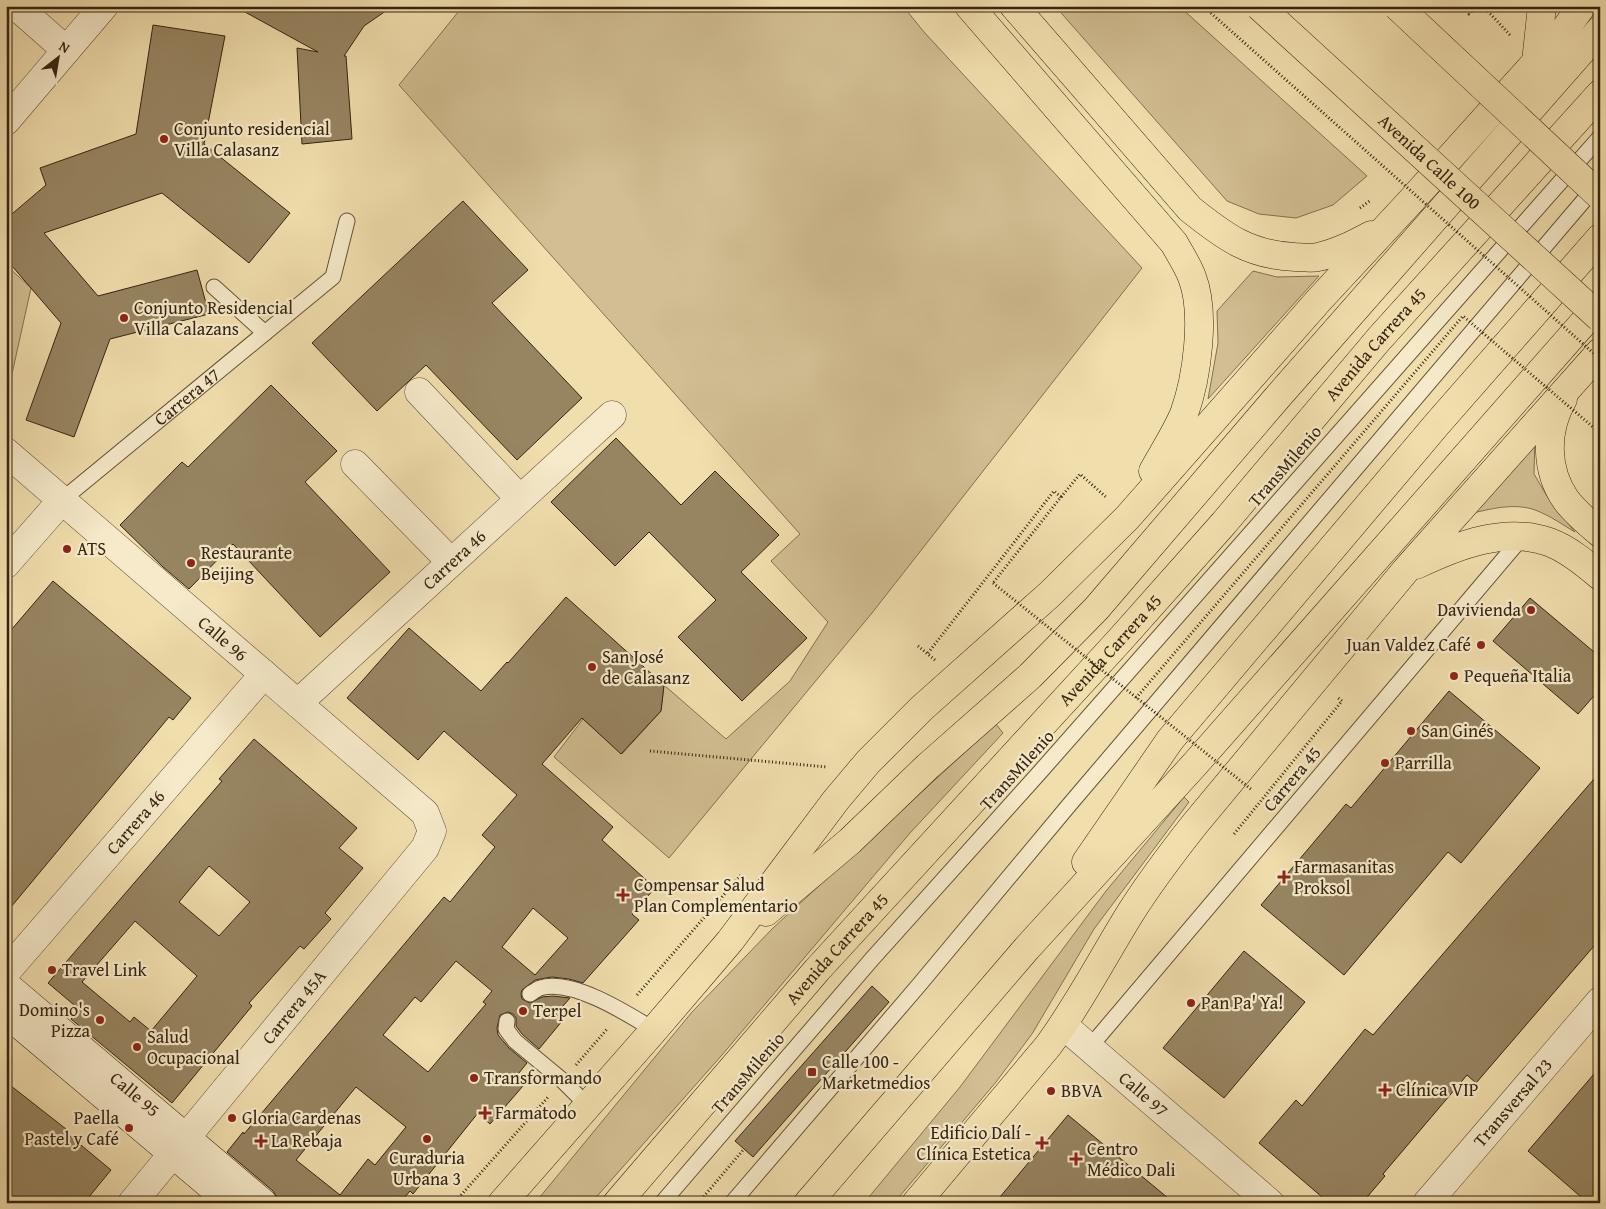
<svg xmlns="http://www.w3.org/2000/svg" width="1606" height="1209" font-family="'Gentium Book Plus',serif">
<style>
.green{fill:#d1be92;stroke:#837151}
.building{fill:#978562;stroke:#352410;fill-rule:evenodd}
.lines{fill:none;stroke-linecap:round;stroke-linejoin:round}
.lane-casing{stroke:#645237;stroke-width:17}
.street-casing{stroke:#645237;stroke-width:29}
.secondary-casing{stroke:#352410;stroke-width:29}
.highway-casing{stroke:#352410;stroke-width:29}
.path{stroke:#352410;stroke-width:3;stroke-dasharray:1 2.5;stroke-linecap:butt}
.lane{stroke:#f6eaca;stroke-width:15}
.street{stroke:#f6eaca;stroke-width:28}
.secondary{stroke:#f6eaca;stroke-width:28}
.highway{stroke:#f1dead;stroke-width:28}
.primary-bridge-casing{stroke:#352410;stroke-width:29;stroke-linecap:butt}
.path-bridge{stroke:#352410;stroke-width:3;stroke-dasharray:1 2.5;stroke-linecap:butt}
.primary-bridge{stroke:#f1dead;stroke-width:28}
.poi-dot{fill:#8f2418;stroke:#f6eaca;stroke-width:2}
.labels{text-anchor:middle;stroke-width:4.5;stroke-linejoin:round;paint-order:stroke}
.poi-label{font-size:18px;fill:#352410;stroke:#f6eaca;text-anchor:start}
.street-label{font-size:18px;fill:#352410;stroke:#f6eaca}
</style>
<rect width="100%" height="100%" fill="#f1dead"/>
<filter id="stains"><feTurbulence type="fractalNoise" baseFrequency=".004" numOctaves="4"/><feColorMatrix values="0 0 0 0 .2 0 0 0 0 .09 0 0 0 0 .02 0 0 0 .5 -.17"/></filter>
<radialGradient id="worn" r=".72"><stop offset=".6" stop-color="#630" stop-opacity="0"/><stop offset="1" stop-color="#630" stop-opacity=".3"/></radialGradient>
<g class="green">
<path d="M463,6H903L924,32L1142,268L872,613L669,858L554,757L583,719L622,754L661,711L664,685L726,739L790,681L828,622L771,561L800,534L399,85Z"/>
<path d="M1055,6H1179L1367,176L1333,205L1296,218L1259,214L1227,201Z"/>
<path d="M6,265L31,288L6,401Z"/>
<path d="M1253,271L1277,277L1319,276L1208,399L1218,343L1217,311Z"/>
<path d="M1535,436L1534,474L1547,496L1575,532C1563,525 1552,517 1540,512C1519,502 1494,508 1473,513Z"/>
<path d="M996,724L1003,733L910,833L722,1055L591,1203H535L692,1012L773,928Z"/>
<path d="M1184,797L1189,802L1094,929L1032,1034L996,1082L894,1203H864L960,1087L1106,891Z"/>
</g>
<g class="building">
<path d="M234,6H393L364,26L344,56H346L352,139L302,144L297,48L318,52Z"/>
<path d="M153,25L225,36L204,144L290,213L249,263L162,193L44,233L98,296L197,270L209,314L110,339L74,437L26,420L61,323L6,259V219L46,185L40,168L136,134Z"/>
<path d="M463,201L528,270L492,303L582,398L517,460L426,365L377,411L312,343Z"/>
<path d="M271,385L337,451L305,482L390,572L320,637L233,544L189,589L163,567L120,525L182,462L188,467Z"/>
<path d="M616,438L681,505L715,471L779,535L741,572L807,638L742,701L678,637L716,600L649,532L615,566L551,502Z"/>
<path d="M53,581L191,698L173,720L169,717L6,913V636Z"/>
<path d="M566,597L664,685L661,711L621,754L582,718L542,764L613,827L602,840L655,888L632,914L639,920L583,983L569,979L552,977L535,980L522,990L521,994L522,999L530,1003L542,997L553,996L570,998L556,1014L563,1020L539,1049L522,1034L516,1026V1018L513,1014L508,1012L500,1015L497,1028L498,1035L509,1048L527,1063L514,1079L523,1086L490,1124L478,1113L413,1194L410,1191L400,1203H280L273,1191L227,1152L243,1132L244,1134L444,897L450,902L495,847L482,835L517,795L444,731L418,760L347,698L409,628L481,691L507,662L508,663ZM533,908L568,938L535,975L502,947ZM456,961L492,991L483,1002L486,1004L428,1072L383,1035L415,997L421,1002ZM356,1087L406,1127L375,1165L368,1159L340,1195L296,1160Z"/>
<path d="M1530,598L1600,657V689L1578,714L1493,641Z"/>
<path d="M1449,691L1540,768L1461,863L1448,852L1344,975L1261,905L1346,804L1351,808Z"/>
<path d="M254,739L357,828L339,848L363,868L325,913L331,919L304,949L300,946L249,1003L252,1006L172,1103L71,1019L80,1010L48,983L222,781L219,779ZM209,866L250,902L219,936L179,902ZM135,921L197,976L151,1031L134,1017L130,1022L82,982Z"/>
<path d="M1600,772V939L1476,1083L1467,1075L1383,1174L1385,1176L1362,1203H1329L1259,1143L1296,1100L1302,1106L1365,1029L1373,1035Z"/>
<path d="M1244,951L1305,1002L1224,1098L1163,1048Z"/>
<path d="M872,986L889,1002L753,1157L735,1141Z"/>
<path d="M1600,1067V1203H1588L1528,1151Z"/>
<path d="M6,1082L66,1129L64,1131L111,1170L84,1203H6Z"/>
<path d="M1068,1115L1174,1203H995Z"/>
</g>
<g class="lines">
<g class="lane-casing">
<g id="lane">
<path d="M214,287L265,333"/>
<path id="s1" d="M62,500L333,277L347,221"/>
<path d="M530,994C533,992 537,989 540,988C572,978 628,1014 654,1030"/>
<path d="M507,1021L506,1029L515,1041L562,1080L588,1106"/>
<path d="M1089,1048L1524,535"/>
<path d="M662,1203L872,959L1040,772L1600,137"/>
<path d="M732,1203L919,985L1070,804L1597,185"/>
</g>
</g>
<g class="street-casing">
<g id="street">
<path d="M16,6L66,50"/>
<path d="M6,121L104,6"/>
<path d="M419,392L520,499"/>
<path id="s2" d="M6,452L425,813L432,831L425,848L132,1203"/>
<path d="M355,464L451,562"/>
<path d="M6,564L62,500"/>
<path id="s3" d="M298,703L612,415"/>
<path id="s4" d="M6,972L264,674"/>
<path id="s5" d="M1063,1025L1270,1203"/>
<path id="s6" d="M1427,1203L1600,1001"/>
</g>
</g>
<g class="secondary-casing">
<g id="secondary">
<path id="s7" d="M6,985L263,1203"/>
<path d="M6,1013L231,1203"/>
</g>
</g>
<g class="highway-casing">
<g id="highway">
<path d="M969,6L1174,243C1180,254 1188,266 1192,277C1206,313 1197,378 1184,414C1176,433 1163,453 1153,471"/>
<path d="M1014,6L1190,209C1225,237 1249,255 1295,257C1302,257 1311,259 1318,257C1337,253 1354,244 1371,235"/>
<path d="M1536,62L1542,6"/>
<path d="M1563,399C1545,430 1545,470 1566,500C1575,512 1588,523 1600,533"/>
<path d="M1416,565C1456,546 1505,526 1549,542C1568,549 1585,563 1600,576"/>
<path d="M1086,862L1170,740L1438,423L1600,238"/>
<path d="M766,912L850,841L928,766L1030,676L1096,609L1276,399L1600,30"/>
<path d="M502,1203L654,1030L730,941L836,800L868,762L922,708L1050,594L1127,518L1319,300L1410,202L1563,32L1582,6"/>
<path id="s8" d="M617,1203L817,970L1119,641L1224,523L1379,339L1600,94"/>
<path d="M808,1203L1027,948L1195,764L1600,304"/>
<path d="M916,1203L1048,1046C1079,1004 1103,957 1131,912C1150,882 1172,853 1194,825L1406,570L1600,352"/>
</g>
</g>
<g class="path">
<path d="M1461,6L1469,14L1478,6"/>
<path d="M1483,6L1510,35"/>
<path d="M1360,208L1371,200"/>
<path d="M1061,497L1080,474L1107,498"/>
<path d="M918,646L935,660"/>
<path d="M928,653L1054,491L1061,497L993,583"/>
<path d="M650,751L827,767"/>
<path d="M1234,834L1342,701L1337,697"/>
<path d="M637,995L741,875"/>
<path d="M576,1065L608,1028"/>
<path d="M699,1202L744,1149"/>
<path d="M454,1203L549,1096"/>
</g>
<use href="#lane" class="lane"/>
<use href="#street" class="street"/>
<use href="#secondary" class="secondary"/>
<use href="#highway" class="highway"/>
<g class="primary-bridge-casing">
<g id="primary-bridge">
<path id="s9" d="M1259,6L1600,318"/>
<path d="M1397,6L1600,196"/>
</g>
</g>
<g class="path-bridge">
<path d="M1203,6L1600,359"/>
<path d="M993,583L1252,790"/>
<path d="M1136,698L1463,316L1600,433"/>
</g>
<use href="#primary-bridge" class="primary-bridge"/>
</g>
<g class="poi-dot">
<circle cx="164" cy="139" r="5"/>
<circle cx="124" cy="318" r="5"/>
<circle cx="67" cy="549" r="5"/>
<circle cx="191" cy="563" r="5"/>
<circle cx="1531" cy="610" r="5"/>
<circle cx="1481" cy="645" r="5"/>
<circle cx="592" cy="667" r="5"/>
<circle cx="1454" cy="676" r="5"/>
<circle cx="1411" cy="731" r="5"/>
<circle cx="1385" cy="763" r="5"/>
<path d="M1281.5 869.5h5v5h5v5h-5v5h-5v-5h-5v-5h5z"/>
<path d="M620.5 887.5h5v5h5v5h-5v5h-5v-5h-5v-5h5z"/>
<circle cx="52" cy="970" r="5"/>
<circle cx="1191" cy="1003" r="5"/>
<circle cx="523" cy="1011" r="5"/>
<circle cx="100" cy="1020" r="5"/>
<circle cx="137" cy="1047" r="5"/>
<rect x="807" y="1067" width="10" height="10" rx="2.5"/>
<circle cx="474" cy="1078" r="5"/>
<path d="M1382.5 1082.5h5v5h5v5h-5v5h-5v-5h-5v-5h5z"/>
<circle cx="1051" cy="1091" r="5"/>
<path d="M482.5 1105.5h5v5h5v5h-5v5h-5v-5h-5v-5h5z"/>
<circle cx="232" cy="1118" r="5"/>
<circle cx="129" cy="1128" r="5"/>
<circle cx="427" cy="1139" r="5"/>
<path d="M258.5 1133.5h5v5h5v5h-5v5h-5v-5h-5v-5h5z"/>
<path d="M1039.5 1135.5h5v5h5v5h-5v5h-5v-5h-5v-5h5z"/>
<path d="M1073.5 1151.5h5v5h5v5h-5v5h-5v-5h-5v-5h5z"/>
</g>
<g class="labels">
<g class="poi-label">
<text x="174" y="135">Conjunto residencial<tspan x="174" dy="21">Villa Calasanz</tspan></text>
<text x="134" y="314">Conjunto Residencial<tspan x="134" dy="21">Villa Calazans</tspan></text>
<text x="77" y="555">ATS</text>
<text x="201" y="559">Restaurante<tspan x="201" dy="21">Beijing</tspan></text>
<text x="1521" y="616" text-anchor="end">Davivienda</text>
<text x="1471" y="651" text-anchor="end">Juan Valdez Café</text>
<text x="602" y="663">San José<tspan x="602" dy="21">de Calasanz</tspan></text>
<text x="1464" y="682">Pequeña Italia</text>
<text x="1421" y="737">San Ginés</text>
<text x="1395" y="769">Parrilla</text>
<text x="1294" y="873">Farmasanitas<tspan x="1294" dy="21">Proksol</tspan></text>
<text x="634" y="891">Compensar Salud<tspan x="634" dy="21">Plan Complementario</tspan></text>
<text x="62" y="976">Travel Link</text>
<text x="1201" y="1009">Pan Pa' Ya!</text>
<text x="90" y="1016" text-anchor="end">Domino's<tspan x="90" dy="21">Pizza</tspan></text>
<text x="533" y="1017">Terpel</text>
<text x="147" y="1043">Salud<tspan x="147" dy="21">Ocupacional</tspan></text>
<text x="822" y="1068">Calle 100 -<tspan x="822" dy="21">Marketmedios</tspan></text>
<text x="484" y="1084">Transformando</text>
<text x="1396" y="1096">Clínica VIP</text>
<text x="1061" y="1097">BBVA</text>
<text x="495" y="1119">Farmatodo</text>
<text x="119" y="1124" text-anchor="end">Paella<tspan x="119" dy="21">Pastel y Café</tspan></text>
<text x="242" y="1124">Gloria Cardenas</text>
<text x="1031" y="1139" text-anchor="end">Edificio Dalí -<tspan x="1031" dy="21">Clínica Estetica</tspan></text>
<text x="271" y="1147">La Rebaja</text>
<text x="1087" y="1155">Centro<tspan x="1087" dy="21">Médico Dali</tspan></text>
<text x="427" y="1164" text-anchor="middle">Curaduria<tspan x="427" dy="21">Urbana 3</tspan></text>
</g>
<g class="street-label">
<text dy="6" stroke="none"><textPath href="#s9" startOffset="231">Avenida Calle 100</textPath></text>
<text dy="6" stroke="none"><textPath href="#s8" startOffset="1146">Avenida Carrera 45</textPath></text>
<text dy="6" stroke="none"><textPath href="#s1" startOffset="162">Carrera 47</textPath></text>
<text transform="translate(1285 466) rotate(-49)" y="6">TransMilenio</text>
<text dy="6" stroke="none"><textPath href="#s3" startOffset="212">Carrera 46</textPath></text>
<text dy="6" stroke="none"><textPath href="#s2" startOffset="286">Calle 96</textPath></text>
<text dy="6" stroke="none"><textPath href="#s8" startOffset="741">Avenida Carrera 45</textPath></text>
<text transform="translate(1017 770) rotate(-48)" y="6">TransMilenio</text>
<text transform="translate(1292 779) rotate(-50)" y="6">Carrera 45</text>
<text dy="6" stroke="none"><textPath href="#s4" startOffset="198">Carrera 46</textPath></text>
<text dy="6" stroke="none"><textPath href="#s8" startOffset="336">Avenida Carrera 45</textPath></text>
<text transform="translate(294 1007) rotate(-51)" y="6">Carrera 45A</text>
<text transform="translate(748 1073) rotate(-49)" y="6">TransMilenio</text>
<text dy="6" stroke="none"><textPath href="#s7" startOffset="169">Calle 95</textPath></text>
<text dy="6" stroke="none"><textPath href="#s5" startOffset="106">Calle 97</textPath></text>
<text dy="6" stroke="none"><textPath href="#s6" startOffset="132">Transversal 23</textPath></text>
</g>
</g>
<rect width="1606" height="1209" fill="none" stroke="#f1dead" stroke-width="25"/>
<rect x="8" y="8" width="1591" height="1194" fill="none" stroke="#352410" stroke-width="2.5"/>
<rect x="12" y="12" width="1581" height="1184" fill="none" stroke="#352410"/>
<g transform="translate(58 58) rotate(31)" stroke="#f6eaca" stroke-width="4" paint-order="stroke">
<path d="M0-4L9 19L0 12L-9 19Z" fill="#352410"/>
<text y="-8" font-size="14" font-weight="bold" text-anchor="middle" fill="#352410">N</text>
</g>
<rect width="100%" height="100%" filter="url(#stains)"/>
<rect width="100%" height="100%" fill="url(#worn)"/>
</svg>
